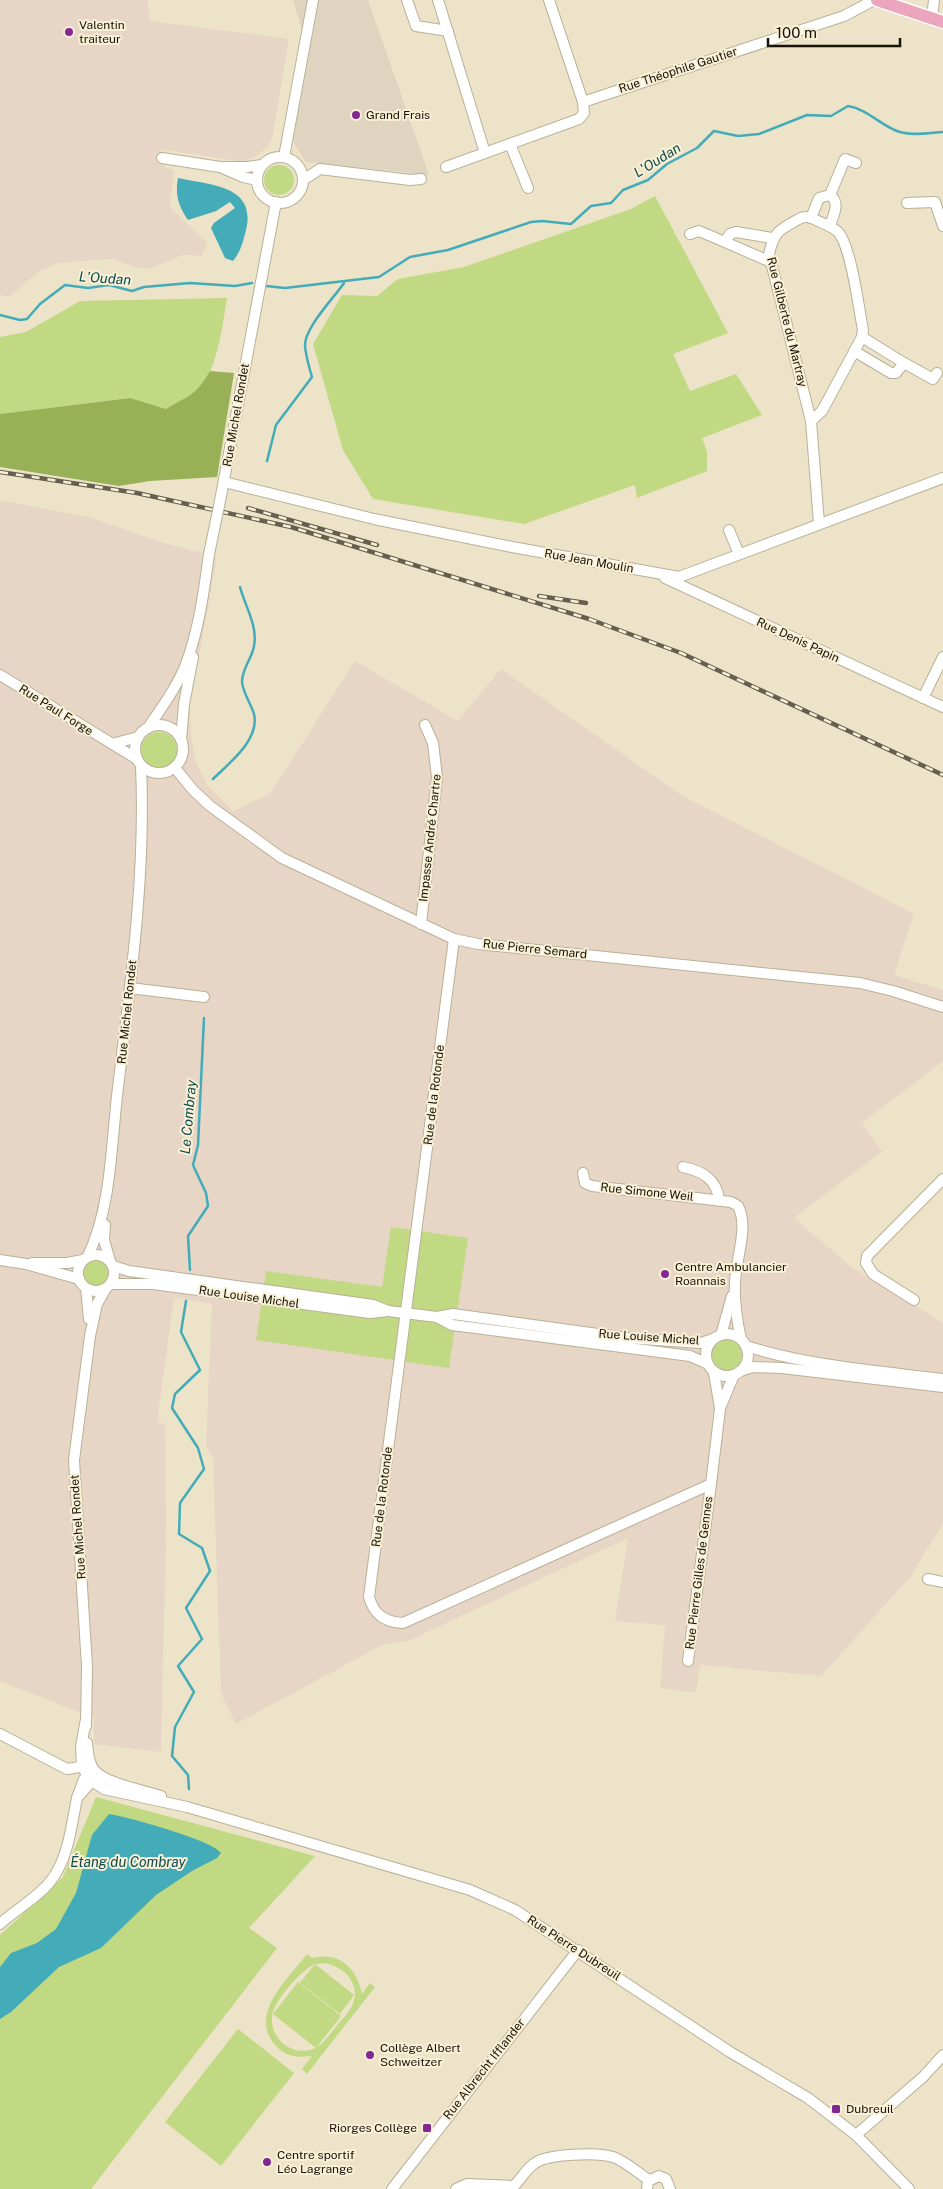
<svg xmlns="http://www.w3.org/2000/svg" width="943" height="2189" font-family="'Public Sans',sans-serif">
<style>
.commercial{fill:#ded4bf}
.industrial{fill:#e7d6c5}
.green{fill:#c0d982;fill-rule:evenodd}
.forest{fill:#98b056}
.water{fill:#43acb8}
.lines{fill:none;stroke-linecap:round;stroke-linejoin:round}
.stream{stroke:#43acb8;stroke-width:2.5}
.minor-casing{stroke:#b9b097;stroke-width:12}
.major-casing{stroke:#fff;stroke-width:15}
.minor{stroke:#fff;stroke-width:10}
.major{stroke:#eba6bd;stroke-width:12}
.rail-casing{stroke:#645f4e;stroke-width:4.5}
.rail{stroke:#f9f0d5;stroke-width:2.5;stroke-dasharray:8;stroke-linecap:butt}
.minor-bridge-casing{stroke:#b9b097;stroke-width:12;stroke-linecap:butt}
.minor-bridge{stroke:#fff;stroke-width:10}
.poi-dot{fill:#822895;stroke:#f9f0d5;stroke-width:2}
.labels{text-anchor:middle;stroke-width:4;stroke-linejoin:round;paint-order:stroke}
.poi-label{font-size:12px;fill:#161309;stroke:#f9f0d5;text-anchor:start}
.street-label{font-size:12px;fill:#161309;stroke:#f9f0d5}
.water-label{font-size:14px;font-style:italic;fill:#0b4b51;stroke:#f9f0d5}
</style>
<rect width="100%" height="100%" fill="#ece3c8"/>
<path class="commercial" d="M293,0H368L429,175L306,162L292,140L308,49Z"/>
<g class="industrial">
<path d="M0,0H147L150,21L289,39L272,140L267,147L256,156L244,162L161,149L164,167L174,170L170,207L207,243L202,256L183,255L148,269L138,268L113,259L57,263L38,272L9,297L0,295Z"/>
<path d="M0,500L92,518L161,542L217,557L190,704L191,738L196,762L208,786L233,811L270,794L355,661L458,721L501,669L681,795L914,914L894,975L943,990V1061L862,1123L882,1151L794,1218L850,1266L943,1323V1523L910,1577L821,1676L700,1665L696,1693L660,1688L665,1625L615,1621L628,1538L408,1641L384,1644L236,1724L221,1694L213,1459L206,1445L212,1304L174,1297L157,1422L165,1424L166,1540L161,1752L94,1744V1718L0,1681Z"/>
</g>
<g class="green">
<circle cx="279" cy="180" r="15"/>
<path d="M655,196L728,333L673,354L690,391L736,374L762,415L702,438L707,452V471L637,498L635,485L524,524L373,499L343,450L313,344L342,295L377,296L398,279L464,267L631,209Z"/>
<path d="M227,298C222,326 217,381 190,397C182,401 173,404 166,409L129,398L0,414V337L26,332L80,301Z"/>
<circle cx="159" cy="750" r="18"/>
<path d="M391,1227L468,1238L449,1368L256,1340L266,1271L382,1287Z"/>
<circle cx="96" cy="1273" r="13"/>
<circle cx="727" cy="1355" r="15"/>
<path d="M96,1797L315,1856L249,1928L277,1948L91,2189H0V1935L63,1877Z"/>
<path d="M307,1954L312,1958C339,1951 357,1968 362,1994L370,1983L375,1987L307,2074L302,2069L312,2056C298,2058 286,2057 276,2046C247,2015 288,1979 307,1954ZM325,1963C345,1967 362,1985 352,2006C348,2014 340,2021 335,2028C329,2035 324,2043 316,2048L341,2016L298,1982L273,2014L316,2048C293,2058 270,2040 272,2016C273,2002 302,1969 315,1964L300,1983L340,2014L354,1995L315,1964Z"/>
<path d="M238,2029L294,2073L221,2166L165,2122Z"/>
</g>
<path class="forest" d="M210,371L234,373L217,477L150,481L119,486L0,467V414L130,398L166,409C189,395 195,397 210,371Z"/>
<g class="water">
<path d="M178,178C210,185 257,185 246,230C243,242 241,251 233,261L225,258L211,228L214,223L235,208L230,202L216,211L188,220C178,205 175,195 178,178Z"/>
<path d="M109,1814C128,1817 212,1840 221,1853L217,1858L192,1871L156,1895L101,1948L59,1967L11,2012L0,2019V1967L11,1953L37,1943L56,1929L76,1893L92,1835Z"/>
</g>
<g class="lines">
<g class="stream">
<path d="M266,286L285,288L379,277L410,257L448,250L531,222L542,221L571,224L591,206L611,203L623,190L648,180L667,164L697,148L714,131L738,136L759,134L807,115L831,116L848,106C868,109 882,127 900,132C913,136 929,133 943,132"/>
<path d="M0,315L20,320L27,319L40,304L65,285L88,288L109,285L132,291L144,287L190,283L235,286L252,283"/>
<path d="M267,461L276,425L312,377C309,367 306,356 305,346C304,328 334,298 344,283"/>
<path d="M213,779C229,763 260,740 254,714C251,704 243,693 242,682C242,668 252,659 254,646C258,626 245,606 240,587"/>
<path d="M190,1270L188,1236L208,1206L206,1193L193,1165L198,1145L204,1018"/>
<path d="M186,1301L181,1332L200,1370L175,1394L172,1408L198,1448L204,1469L180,1503L179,1534L202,1548L210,1571L186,1608L202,1639L178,1666L194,1692L175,1727L172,1756L188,1775L189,1789"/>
</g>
<g class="minor-casing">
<g id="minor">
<path d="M407,0L416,26L448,31"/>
<path d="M438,0L485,153"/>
<path d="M549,0L583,102L844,16L874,0"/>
<path d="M932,18L934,0"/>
<path d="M510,144L528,188"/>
<path d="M284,157L313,0"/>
<circle cx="280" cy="180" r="23"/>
<path d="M162,158L220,167"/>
<path d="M446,167L579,119L584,113L583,102"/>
<path d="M257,180L243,177L220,167H247L262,165"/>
<path d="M303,180L320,169L410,180L421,179"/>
<path d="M830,195L845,159L856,163"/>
<path d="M907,203L935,202L943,226"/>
<path d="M811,218L819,198L830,195C841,203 833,215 830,226"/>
<path d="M690,234L699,231L725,242"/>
<path d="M771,262L725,242L730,234L736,232L772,238"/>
<path d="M854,351L891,373H896L904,363L862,337"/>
<path d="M904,363L933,379L937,373"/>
<path d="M811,421L822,411L862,337L863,330C859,310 851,245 838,232C833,227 825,224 818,221C810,217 805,215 797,220C779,230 774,232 769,254L811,421L819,523"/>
<path d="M224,482L374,519L512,547L679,577L943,478"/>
<path d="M220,501L276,202"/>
<path d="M729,530L739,554"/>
<path d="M665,578L943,707"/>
<path d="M0,675L137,759"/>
<path d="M923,698L943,657"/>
<circle cx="159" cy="749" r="24"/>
<path d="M148,728C162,707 177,687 186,664C199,629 204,591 209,554"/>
<path d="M181,740L184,704L193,657"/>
<path d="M112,744L138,737"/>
<path d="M175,768L193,790L210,806L282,858L454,939L478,944L860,983L893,991L943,1007"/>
<path d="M421,924L437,777L433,743L425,725"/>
<path d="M454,939L369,1597C374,1615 385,1622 403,1623L711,1484L720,1409L714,1372"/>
<path d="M130,988L204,997"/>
<path d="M683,1167C702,1171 717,1179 719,1200"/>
<path d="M583,1173L585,1183L592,1186L731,1202L738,1206C749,1227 736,1258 735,1282C734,1301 737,1321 741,1339"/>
<path d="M105,1225L104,1240L110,1261"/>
<circle cx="96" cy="1273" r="18"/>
<path d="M88,1256C111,1207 111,1149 117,1096C130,986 146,876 141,766"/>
<path d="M0,1260L26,1264L79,1279"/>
<path d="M32,1263H67L83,1260"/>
<path d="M110,1284H153L370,1313L388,1311L373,1305L129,1271L113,1266"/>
<path d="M86,1288L89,1319"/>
<path d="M914,1300L873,1274L866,1263L867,1256L943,1179"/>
<path d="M388,1311L437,1317"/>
<circle cx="727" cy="1355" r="21"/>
<path d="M721,1335L732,1296"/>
<path d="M746,1346C809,1366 878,1371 943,1379"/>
<path d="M708,1364L690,1356L452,1325L437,1317L453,1314L627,1338L701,1343L713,1339"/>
<path d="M740,1371L753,1367L782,1368L943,1387"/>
<path d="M720,1408L734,1375"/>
<path d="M928,1579L943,1582"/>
<path d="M688,1661L711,1484"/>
<path d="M86,1719L81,1747L82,1767L92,1781L104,1789L187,1807L470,1890L515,1910L730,2052L808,2098L856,2135L909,2189"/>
<path d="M86,1726L87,1666L74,1460L90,1336L97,1304L106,1288"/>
<path d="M0,1734L67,1769L86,1766"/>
<path d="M87,1743C88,1752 88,1762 94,1770C106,1784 143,1790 161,1796"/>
<path d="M90,1774L92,1781L77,1798L84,1779Z"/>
<path d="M0,1924C16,1909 36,1899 50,1882C69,1858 71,1826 77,1798"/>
<path d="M856,2135L923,2077L943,2055"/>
<path d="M392,2189L578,1950"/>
<path d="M456,2189L467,2184L514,2186C521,2179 527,2168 535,2163C548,2154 597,2152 613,2157C625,2161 638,2173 649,2180"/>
<path d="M647,2189L648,2181L659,2176L666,2179L670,2189"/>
</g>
</g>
<g class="major-casing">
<path id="major" d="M877,0L943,22"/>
</g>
<use href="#minor" class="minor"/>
<use href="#major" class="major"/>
<g class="rail-casing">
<g id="rail">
<path d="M0,472L137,493L291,527L589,619L681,653L943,775"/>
<path d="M248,508L377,545"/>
<path d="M539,596L586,603"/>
</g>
</g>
<use href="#rail" class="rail"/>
<g class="minor-bridge-casing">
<path id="minor-bridge" d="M209,554L220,501"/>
</g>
<use href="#minor-bridge" class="minor-bridge"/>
</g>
<g class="poi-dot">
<circle cx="69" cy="32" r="5"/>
<circle cx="356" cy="115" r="5"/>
<circle cx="665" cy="1274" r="5"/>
<circle cx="370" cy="2055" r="5"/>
<rect x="831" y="2104" width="10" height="10" rx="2.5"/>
<rect x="422" y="2123" width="10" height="10" rx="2.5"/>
<circle cx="267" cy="2162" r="5"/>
</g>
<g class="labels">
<g class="poi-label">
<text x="79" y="29">Valentin<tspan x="79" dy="14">traiteur</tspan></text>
<text x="366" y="119">Grand Frais</text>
<text x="675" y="1271">Centre Ambulancier<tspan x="675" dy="14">Roannais</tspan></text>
<text x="380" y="2052">Collège Albert<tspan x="380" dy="14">Schweitzer</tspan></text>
<text x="846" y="2113">Dubreuil</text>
<text x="417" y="2132" text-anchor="end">Riorges Collège</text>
<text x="277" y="2159">Centre sportif<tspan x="277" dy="14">Léo Lagrange</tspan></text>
</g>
<g class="street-label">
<text transform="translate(678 70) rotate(-18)" y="4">Rue Théophile Gautier</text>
<text transform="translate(787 322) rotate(76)" y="4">Rue Gilberte du Martray</text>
<text transform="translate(236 415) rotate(-80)" y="4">Rue Michel Rondet</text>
<text transform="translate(589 561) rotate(10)" y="4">Rue Jean Moulin</text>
<text transform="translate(798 640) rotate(25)" y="4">Rue Denis Papin</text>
<text transform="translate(56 710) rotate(32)" y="4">Rue Paul Forge</text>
<text transform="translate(430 838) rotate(-84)" y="4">Impasse André Chartre</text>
<text transform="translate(535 949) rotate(6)" y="4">Rue Pierre Semard</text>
<text transform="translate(127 1012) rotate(-84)" y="4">Rue Michel Rondet</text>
<text transform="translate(434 1095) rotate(-83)" y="4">Rue de la Rotonde</text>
<text transform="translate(647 1192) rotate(6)" y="4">Rue Simone Weil</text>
<text transform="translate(249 1297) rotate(8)" y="4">Rue Louise Michel</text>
<text transform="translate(649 1337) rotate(4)" y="4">Rue Louise Michel</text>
<text transform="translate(382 1497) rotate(-83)" y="4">Rue de la Rotonde</text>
<text transform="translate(78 1527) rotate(-94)" y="4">Rue Michel Rondet</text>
<text transform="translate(699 1573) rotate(-83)" y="4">Rue Pierre Gilles de Gennes</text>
<text transform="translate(574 1948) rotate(33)" y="4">Rue Pierre Dubreuil</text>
<text transform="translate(484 2069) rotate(-52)" y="4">Rue Albrecht Ifflander</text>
</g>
<g class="water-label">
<text transform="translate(657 160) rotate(-32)" y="5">L'Oudan</text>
<text transform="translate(105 278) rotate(4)" y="5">L'Oudan</text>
<text transform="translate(188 1117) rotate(-85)" y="5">Le Combray</text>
<text x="128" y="1867">Étang du Combray</text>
</g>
</g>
<path d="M768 38v8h132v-8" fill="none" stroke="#161309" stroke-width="2.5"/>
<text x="776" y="38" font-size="15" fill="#161309" stroke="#f9f0d5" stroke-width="4" paint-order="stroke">100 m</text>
</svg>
